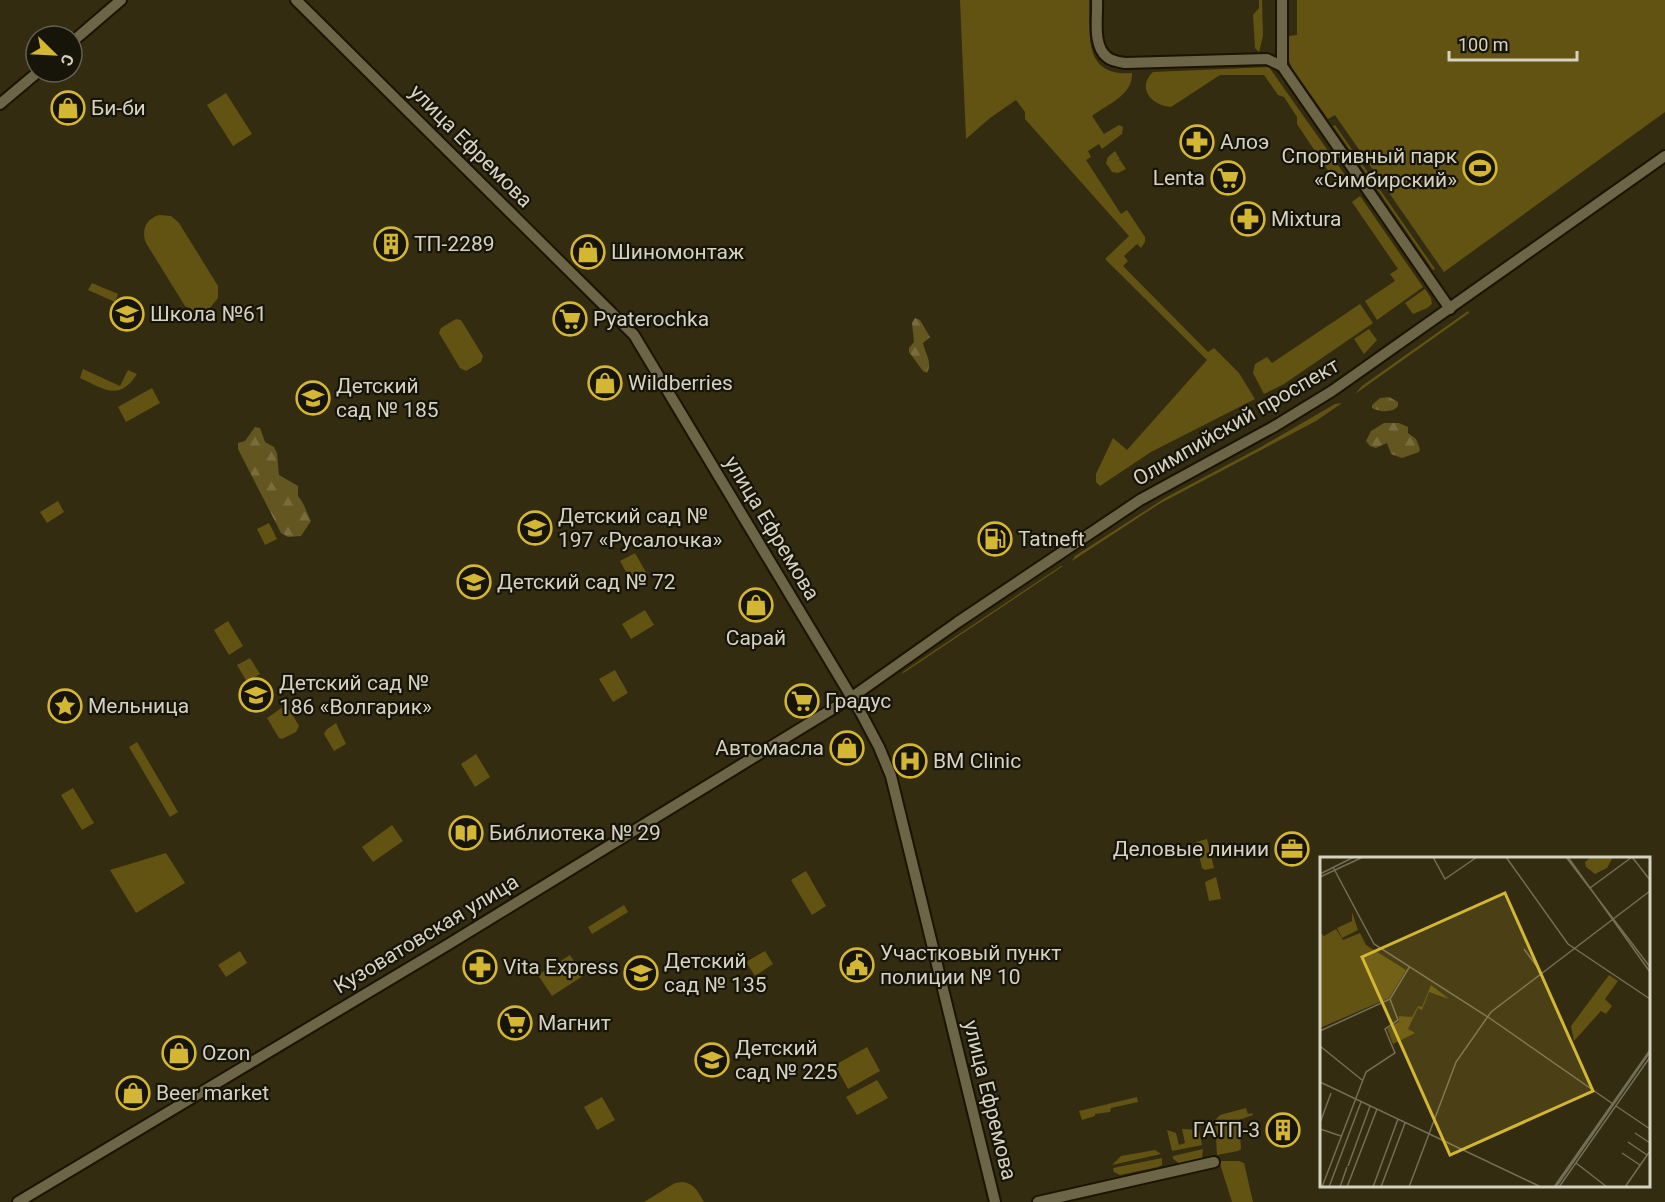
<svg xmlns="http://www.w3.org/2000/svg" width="1665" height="1202" font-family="Roboto,sans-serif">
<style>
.green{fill:#625313}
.forest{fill:url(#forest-firs)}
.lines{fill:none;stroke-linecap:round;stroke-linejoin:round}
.minor-casing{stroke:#1b1400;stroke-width:14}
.minor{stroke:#6d6548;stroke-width:10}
.labels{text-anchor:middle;stroke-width:4.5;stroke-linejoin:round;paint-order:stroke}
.poi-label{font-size:21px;fill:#d6d2c2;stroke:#171409;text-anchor:start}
.street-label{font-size:21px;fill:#d6d2c2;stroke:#171409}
.inset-road{fill:none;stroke:#746e57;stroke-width:1.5}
.view{fill:#d4b635;fill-opacity:0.15;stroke:#d4b635;stroke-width:3}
.inset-edge{fill:none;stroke:#d6d2c2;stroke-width:3}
</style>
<defs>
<pattern id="forest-firs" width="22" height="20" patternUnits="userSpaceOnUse" patternTransform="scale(1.5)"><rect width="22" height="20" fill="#635620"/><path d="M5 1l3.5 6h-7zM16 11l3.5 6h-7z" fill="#796d3f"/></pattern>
</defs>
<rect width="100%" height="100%" fill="#332c10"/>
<g class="green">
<path d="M960,0H1089C1090,35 1083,77 1132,73C1133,95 1108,104 1092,116L1104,134L1119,125L1123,127L1122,134L1102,149L1099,144L1088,151L1091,157L1086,160L1121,214L1127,210L1145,237V242L1141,248L1137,244L1124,256L1128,261L1123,266L1208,352L1214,348L1239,373L1255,399L1151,452L1100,486L1096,482V474L1113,438L1127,450L1207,360L1105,259L1129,236L1025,119V112L1016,100L990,118L966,139Z"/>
<path d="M1259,0H1262L1263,36L1259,52L1255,48L1253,15L1259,8Z"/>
<path d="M1297,0H1665V112L1444,272L1335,115L1328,119L1292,68L1289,61V36L1297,35Z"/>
<path d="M1269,67L1345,175L1335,181L1297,124V117L1284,97L1278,95L1264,75H1220L1171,107C1152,106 1136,88 1153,72Z"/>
<path d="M226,93L252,134L233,146L207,105Z"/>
<path d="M1335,125L1435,269L1433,270L1333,126Z"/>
<path d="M1115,151L1120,159L1117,161L1120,160L1126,169L1118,173L1112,172L1106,163L1108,157Z"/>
<path d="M1360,196L1423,287L1377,320L1365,301L1395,281L1390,274L1398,269L1352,202Z"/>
<path d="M159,215L171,216L179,223L218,286V298L210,308L197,312L185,306L146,243C141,230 146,219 159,215Z"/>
<path d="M92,283L118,294L115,302L88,290Z"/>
<path d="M1425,289L1431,298L1432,304L1427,308L1413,314L1405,303Z"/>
<path d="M1360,304L1373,323L1284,384L1264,394L1253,373L1255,364L1267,357L1272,363Z"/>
<path d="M1468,311L1469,313L1355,394L1362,386Z"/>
<path d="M456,319L461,320L483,356L481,362L466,371L460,368L439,333L441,328Z"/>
<path d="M1369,329L1377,340L1364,354L1354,339Z"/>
<path d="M83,369L120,386L128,370L137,374C119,402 104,389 80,378Z"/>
<path d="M152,388L160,403L126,422L118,407Z"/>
<path d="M1342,403L1316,421L1159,504L1072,561L1075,556L1165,498L1261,447L1335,404Z"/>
<path d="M58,501L64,512L47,523L40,512Z"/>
<path d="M269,523L277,539L265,545L257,529Z"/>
<path d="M635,553L647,574L632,583L620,561Z"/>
<path d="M1061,566H1063L902,674L904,671Z"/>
<path d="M645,610L654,625L631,639L622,624Z"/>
<path d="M228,621L243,646L229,655L214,630Z"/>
<path d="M250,658L260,674L247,682L237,665Z"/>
<path d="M615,670L628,693L613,702L599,679Z"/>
<path d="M283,707L289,709L299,726L296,732L282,739L279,738L267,718Z"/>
<path d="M336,723L346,744L334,751L324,734L326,730Z"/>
<path d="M137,742L178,812L170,817L129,747Z"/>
<path d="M476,754L490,777L475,787L461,764Z"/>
<path d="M73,788L94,823L82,830L61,795Z"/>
<path d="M392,825L403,841L373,862L362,847Z"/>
<path d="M1207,839L1214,868L1205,870L1202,868L1196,842Z"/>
<path d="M166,853L185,883L136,913L110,870Z"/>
<path d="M806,871L826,906L812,915L791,880Z"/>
<path d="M1216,877L1221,899L1209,901L1205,882Z"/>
<path d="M624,905L628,912L592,934L588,927Z"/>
<path d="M240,951L247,963L226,977L218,965Z"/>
<path d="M765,951L773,964L755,976L746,962Z"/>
<path d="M570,955L583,976L552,996L538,975Z"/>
<path d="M867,1047L880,1071L848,1089L835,1065Z"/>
<path d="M877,1080L888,1098L857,1115L846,1097Z"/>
<path d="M602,1097L615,1120L597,1130L584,1107Z"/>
<path d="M1137,1097L1138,1102L1111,1108L1110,1112L1095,1114V1116L1082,1120L1079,1111Z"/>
<path d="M1246,1108L1248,1114L1252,1113L1253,1115L1239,1120L1241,1149L1238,1151L1217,1155L1215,1120L1220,1115Z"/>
<path d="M1182,1129L1199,1130L1202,1145L1172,1151L1167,1130L1176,1133L1179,1145L1185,1143Z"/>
<path d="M1203,1149L1202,1158L1180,1164L1173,1159V1156Z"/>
<path d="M1155,1150L1161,1154L1112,1165L1121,1156Z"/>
<path d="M1162,1158V1165L1158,1167L1120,1175L1114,1172L1113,1168Z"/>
<path d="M1219,1161H1239L1244,1163L1253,1202H1232Z"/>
<path d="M683,1182C695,1184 698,1192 704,1202H644L675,1183Z"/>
</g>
<g class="forest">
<path d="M915,318L920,320L930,337L923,343C925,353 933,363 927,373L923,371L909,352V348L914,342L912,323Z"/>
<path d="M1389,397L1398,402V406C1393,413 1379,412 1372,408V405L1380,398Z"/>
<path d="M1384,423H1399L1408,427V433L1416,439L1420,449L1419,452L1402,458L1391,454L1387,443L1376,448L1370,446L1366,441L1371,431Z"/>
<path d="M255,427L260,428L265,442L274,447L277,453L279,475L298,486V496C305,504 306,512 311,521L301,536L288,537L281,533L238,449V443L245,441Z"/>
</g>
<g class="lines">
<g class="minor-casing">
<g id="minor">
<path d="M296,0L634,335L861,713L879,747L891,776L995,1202"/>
<path d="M1097,0C1098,16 1092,46 1107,57C1111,61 1119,62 1125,63L1267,59L1282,66L1450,309"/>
<path d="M72,42L121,0"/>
<path d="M1282,66V0"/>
<path d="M0,104L38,72"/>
<path d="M18,1202L444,947L852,697L958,622L1140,500L1275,426L1332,391L1665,156"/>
<path d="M1038,1202L1214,1162"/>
</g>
</g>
<use href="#minor" class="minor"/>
</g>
<defs>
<g id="shop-ring" transform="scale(1.725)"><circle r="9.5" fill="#171409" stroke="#d4b635" stroke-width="1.5"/><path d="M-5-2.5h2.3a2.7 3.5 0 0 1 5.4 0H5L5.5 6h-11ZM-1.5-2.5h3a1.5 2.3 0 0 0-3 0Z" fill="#d4b635"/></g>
<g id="pharmacy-ring" transform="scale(1.725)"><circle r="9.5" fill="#171409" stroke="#d4b635" stroke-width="1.5"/><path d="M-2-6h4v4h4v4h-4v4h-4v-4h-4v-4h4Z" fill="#d4b635"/></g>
<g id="stadium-ring" transform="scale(1.725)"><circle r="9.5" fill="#171409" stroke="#d4b635" stroke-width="1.5"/><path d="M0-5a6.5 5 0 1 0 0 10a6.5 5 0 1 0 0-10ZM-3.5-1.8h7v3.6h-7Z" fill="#d4b635"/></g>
<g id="supermarket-ring" transform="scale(1.725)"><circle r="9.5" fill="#171409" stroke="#d4b635" stroke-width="1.5"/><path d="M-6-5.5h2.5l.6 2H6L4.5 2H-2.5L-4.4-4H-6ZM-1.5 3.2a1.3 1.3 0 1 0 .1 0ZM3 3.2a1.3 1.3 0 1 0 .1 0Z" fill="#d4b635"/></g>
<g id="building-ring" transform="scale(1.725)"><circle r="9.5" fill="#171409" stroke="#d4b635" stroke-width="1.5"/><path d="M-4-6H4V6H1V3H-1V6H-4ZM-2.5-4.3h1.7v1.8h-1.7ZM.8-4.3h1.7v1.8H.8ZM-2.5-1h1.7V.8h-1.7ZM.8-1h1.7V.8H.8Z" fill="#d4b635"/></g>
<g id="school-ring" transform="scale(1.725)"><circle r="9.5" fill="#171409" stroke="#d4b635" stroke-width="1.5"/><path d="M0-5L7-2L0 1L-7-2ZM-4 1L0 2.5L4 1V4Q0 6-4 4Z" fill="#d4b635"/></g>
<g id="fuel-ring" transform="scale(1.725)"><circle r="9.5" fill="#171409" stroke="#d4b635" stroke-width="1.5"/><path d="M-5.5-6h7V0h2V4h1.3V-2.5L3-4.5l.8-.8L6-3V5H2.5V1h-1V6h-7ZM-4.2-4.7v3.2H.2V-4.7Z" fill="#d4b635"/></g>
<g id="sight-ring" transform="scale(1.725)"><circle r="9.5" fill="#171409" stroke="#d4b635" stroke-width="1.5"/><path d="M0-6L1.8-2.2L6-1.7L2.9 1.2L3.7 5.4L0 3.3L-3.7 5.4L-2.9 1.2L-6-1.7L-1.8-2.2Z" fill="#d4b635"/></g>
<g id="hospital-ring" transform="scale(1.725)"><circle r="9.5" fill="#171409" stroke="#d4b635" stroke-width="1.5"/><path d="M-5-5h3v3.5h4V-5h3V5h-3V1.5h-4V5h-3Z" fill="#d4b635"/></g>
<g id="library-ring" transform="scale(1.725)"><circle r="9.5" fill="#171409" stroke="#d4b635" stroke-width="1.5"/><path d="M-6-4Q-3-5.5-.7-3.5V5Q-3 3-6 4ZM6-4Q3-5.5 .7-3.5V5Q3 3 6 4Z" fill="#d4b635"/></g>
<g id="office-ring" transform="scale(1.725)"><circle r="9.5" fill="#171409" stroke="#d4b635" stroke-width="1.5"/><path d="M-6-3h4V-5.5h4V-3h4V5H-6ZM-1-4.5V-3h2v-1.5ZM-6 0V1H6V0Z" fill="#d4b635"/></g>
<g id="civic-ring" transform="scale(1.725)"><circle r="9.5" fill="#171409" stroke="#d4b635" stroke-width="1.5"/><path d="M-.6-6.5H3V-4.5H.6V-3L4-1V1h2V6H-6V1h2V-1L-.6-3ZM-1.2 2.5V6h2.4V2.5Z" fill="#d4b635"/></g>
</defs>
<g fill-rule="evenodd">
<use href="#shop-ring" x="68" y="108"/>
<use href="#pharmacy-ring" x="1197" y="142"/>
<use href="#stadium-ring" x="1480" y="168"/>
<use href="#supermarket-ring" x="1228" y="178"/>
<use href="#pharmacy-ring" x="1248" y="219"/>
<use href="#building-ring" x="391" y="244"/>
<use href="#shop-ring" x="588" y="252"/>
<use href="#school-ring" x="127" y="314"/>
<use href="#supermarket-ring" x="570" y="319"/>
<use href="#shop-ring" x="605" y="383"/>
<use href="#school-ring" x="313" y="398"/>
<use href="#school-ring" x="535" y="528"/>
<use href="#fuel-ring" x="995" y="539"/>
<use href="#school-ring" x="474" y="582"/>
<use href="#shop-ring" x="756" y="605"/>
<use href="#school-ring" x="256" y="695"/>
<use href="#supermarket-ring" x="802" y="701"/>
<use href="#sight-ring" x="65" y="706"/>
<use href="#shop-ring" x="847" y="748"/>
<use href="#hospital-ring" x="910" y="761"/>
<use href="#library-ring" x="466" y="833"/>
<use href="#office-ring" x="1292" y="849"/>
<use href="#civic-ring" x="857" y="965"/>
<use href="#pharmacy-ring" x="480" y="967"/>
<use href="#school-ring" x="641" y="973"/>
<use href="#supermarket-ring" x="515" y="1023"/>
<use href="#shop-ring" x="179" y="1053"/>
<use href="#school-ring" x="712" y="1060"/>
<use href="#shop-ring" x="133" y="1093"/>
<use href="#building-ring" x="1283" y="1130"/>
</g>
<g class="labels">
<g class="poi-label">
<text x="91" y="115">Би-би</text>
<text x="1220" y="149">Алоэ</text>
<text x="1457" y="163" text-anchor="end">Спортивный парк<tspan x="1457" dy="24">«Симбирский»</tspan></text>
<text x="1205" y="185" text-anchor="end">Lenta</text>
<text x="1271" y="226">Mixtura</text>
<text x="414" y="251">ТП-2289</text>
<text x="611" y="259">Шиномонтаж</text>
<text x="150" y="321">Школа №61</text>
<text x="593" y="326">Pyaterochka</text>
<text x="628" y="390">Wildberries</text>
<text x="336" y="393">Детский<tspan x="336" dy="24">сад № 185</tspan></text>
<text x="558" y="523">Детский сад №<tspan x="558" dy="24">197 «Русалочка»</tspan></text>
<text x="1018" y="546">Tatneft</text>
<text x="497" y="589">Детский сад № 72</text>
<text x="756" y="645" text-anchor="middle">Сарай</text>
<text x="279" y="690">Детский сад №<tspan x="279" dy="24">186 «Волгарик»</tspan></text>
<text x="825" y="708">Градус</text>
<text x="88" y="713">Мельница</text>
<text x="824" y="755" text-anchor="end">Автомасла</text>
<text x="933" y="768">BM Clinic</text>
<text x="489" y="840">Библиотека № 29</text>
<text x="1269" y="856" text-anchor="end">Деловые линии</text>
<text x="880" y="960">Участковый пункт<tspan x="880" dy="24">полиции № 10</tspan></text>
<text x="664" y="968">Детский<tspan x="664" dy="24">сад № 135</tspan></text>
<text x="503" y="974">Vita Express</text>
<text x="538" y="1030">Магнит</text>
<text x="735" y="1055">Детский<tspan x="735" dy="24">сад № 225</tspan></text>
<text x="202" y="1060">Ozon</text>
<text x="156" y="1100">Beer market</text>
<text x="1260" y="1137" text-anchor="end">ГАТП-3</text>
</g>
<g class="street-label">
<text transform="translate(471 146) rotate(45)" y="7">улица Ефремова</text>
<text transform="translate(1236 422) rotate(-30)" y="7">Олимпийский проспект</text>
<text transform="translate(772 528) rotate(59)" y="7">улица Ефремова</text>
<text transform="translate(426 934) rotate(-31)" y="7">Кузоватовская улица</text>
<text transform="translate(990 1100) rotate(76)" y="7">улица Ефремова</text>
</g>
</g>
<g transform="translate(1320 857)">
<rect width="330" height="330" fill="#332c10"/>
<path d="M271,0H291L292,2L287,11L275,17L266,10L265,5ZM32,55L38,73L22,81L17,71L32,64ZM16,72L23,83L40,76L46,88L86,113L69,141L0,171V75L4,79ZM289,118L298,124L285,142L292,149L286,157L281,154L254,184L251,169ZM111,128L129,142L109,135L102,153L98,151L88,172L95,176L73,187L67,171L79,165V159L92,160L98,149L102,150Z" fill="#625313"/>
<path class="inset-road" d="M113,0L125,22L157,0M186,0L248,87L330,142M246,0L330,110M248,0L330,115M312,0L330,23M13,10L54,87L168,160L293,247M0,17L34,0M0,20L43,0M270,31L312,0M204,92L221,115M0,174L70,142M0,189L42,223M0,225L221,330M296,249L330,272M0,266L11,236M0,272L21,279M315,276L330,286M308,285L327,298M302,296L320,308M256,306L287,330M28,309L50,249M2,330L46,215L75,196L65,172L78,163L70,142L90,109M9,330L41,245M20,330L27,310M27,330L57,252M53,330L78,262M61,330L85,266M89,330L136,205L171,155L330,34M234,330L330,193M236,330L330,195M239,330L330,200M305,330L330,294"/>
<path class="view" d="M185,36L273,234L130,298L42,100Z"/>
<rect width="330" height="330" class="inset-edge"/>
</g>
<g transform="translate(54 54) rotate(114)"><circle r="28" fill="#171409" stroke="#636053" stroke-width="1.5"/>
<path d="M0-4.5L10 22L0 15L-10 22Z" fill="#d4b635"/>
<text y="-9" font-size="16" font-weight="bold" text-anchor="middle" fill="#d6d2c2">С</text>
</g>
<path d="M1449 51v9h128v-9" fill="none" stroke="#d6d2c2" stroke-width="3"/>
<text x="1458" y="51" font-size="18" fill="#d6d2c2" stroke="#171409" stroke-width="4.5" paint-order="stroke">100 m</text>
</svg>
